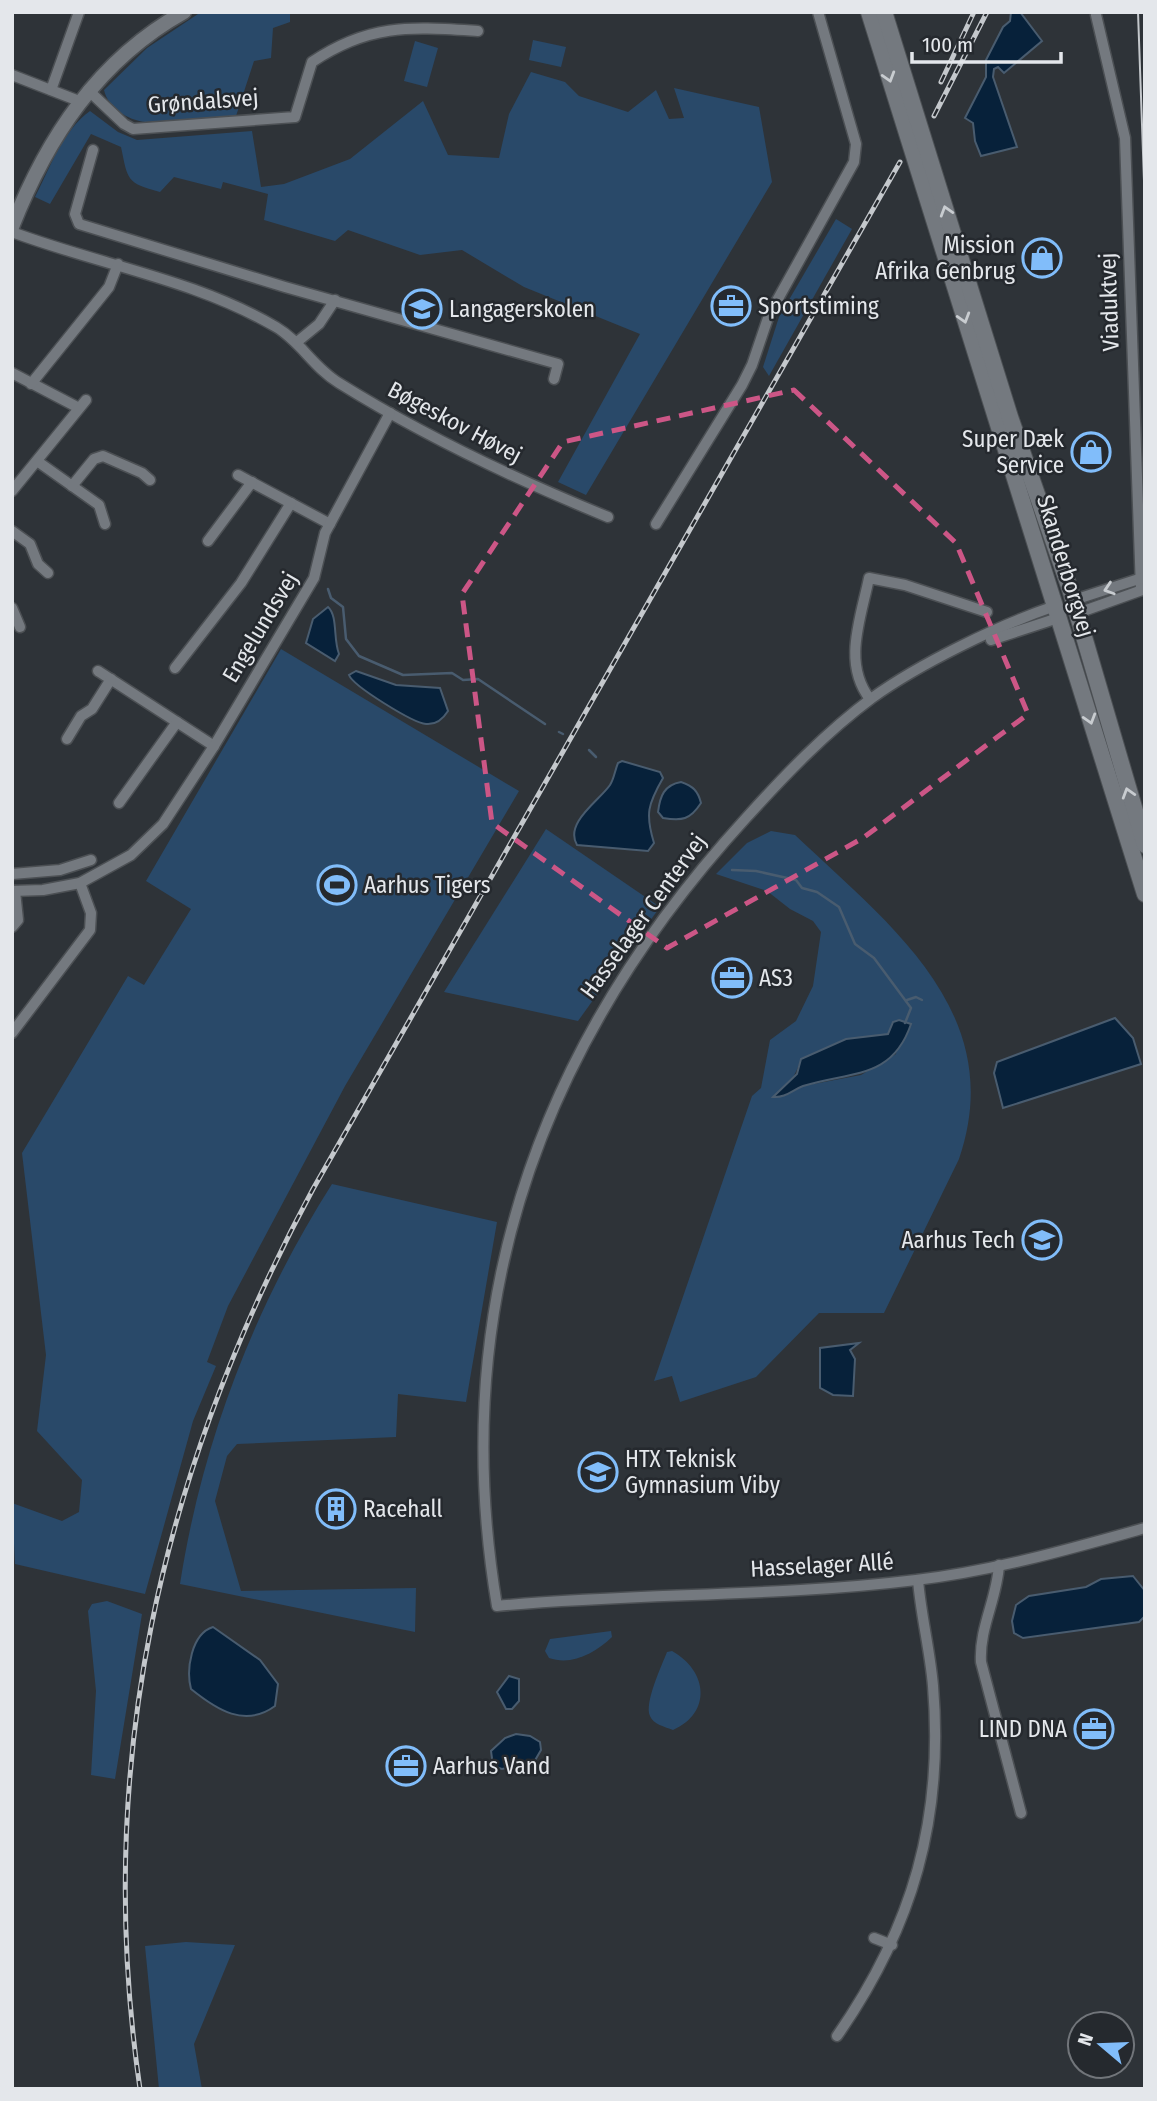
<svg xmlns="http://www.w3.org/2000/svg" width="1157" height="2101" font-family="'Fira Sans Condensed',sans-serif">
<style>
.green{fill:#294969;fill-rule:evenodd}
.water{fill:#07213a;stroke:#495c6f;stroke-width:2}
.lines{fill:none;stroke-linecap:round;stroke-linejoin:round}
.stream{stroke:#495c6f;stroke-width:2.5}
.minor-casing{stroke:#4c5054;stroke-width:13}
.tertiary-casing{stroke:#4c5054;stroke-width:17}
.secondary-casing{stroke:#4c5054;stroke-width:18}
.minor{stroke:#74797f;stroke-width:10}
.tertiary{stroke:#74797f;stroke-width:14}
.secondary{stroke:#74797f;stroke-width:16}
.tram{stroke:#c4c8cc;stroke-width:2}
.rail-casing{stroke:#c4c8cc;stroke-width:5}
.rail{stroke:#25292e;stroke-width:2.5;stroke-dasharray:8;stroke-linecap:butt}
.oneway{stroke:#c8ccd0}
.marked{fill:none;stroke:#cc5686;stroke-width:5;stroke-dasharray:14 9;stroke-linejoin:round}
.labels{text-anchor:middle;stroke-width:5;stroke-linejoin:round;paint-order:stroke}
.street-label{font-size:23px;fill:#e4e7eb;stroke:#25292e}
.poi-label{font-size:23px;fill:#e4e7eb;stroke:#25292e;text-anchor:start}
</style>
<rect width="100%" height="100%" fill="#2e3338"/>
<g class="green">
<path d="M201,12H290V22L273,28L271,58L254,61L236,116L145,122C128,120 108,108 104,90L147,48Z"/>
<path d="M533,40L566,47L561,67L529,60Z"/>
<path d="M415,41L438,48L427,87L404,81Z"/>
<path d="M531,72L565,82L579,96L628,112L656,90L669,119L684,118L674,88L759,107L772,182L586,495L558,482L640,334L524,287L462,250L420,255L348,230L335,241L264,220L268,194L223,182L221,189L174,177L160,192C126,183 128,180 121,147L91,134L50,204L35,197C50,168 63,130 90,111L118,132L137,140L252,131L261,187L284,184L350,159L423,101L448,155L499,158L509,114Z"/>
<path d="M836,219L852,229L769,376L763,367L779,317Z"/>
<path d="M281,649L519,791L345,1086L228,1306L207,1362L216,1366L193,1421L145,1594L15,1564L12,1503L62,1521L79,1512L82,1480L37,1431L46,1355L22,1153L128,976L144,985L191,909L146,881Z"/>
<path d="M546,829L660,907L578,1021L444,992Z"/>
<path d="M771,831L795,835C889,924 1009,1013 959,1159L884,1313H819L756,1377L680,1402L672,1376L654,1381L752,1096L761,1088L770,1040L796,1021L813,986L821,932L813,921L790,909L767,891L716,874L747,843ZM899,1020L896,1054L861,1075L803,1086L785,1096L774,1095C789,1088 796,1074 801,1059L846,1039L888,1034L893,1022Z"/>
<path d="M332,1184L497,1222L466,1402L398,1394L396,1437L237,1444L227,1456L215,1501L241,1591L416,1588L415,1632L180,1584C202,1442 255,1305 332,1184Z"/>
<path d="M107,1601L142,1614L115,1779L91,1775L96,1691L88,1611L92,1604Z"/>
<path d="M611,1631L612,1637C595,1653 572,1666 549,1658L545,1651L550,1639Z"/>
<path d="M672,1651C708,1671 712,1713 673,1730C665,1727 653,1724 650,1716C644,1703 662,1665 667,1652Z"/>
<path d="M186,1942L235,1945L194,2044L202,2089H159L145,1946Z"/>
</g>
<g class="water">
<path d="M1011,12H1020L1042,41L1004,73L998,67L994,69L993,77L1017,147L981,156L975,141L973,123L965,118L986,77V60L1003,27L1010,21Z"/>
<path d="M328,607C338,616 333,639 339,654L335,661L306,643L313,619Z"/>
<path d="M356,671L396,685L440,688L448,711C443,719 436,725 426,724C413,723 353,686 349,675Z"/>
<path d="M622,761L660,772L663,778C648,804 645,814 654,843L648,851L577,845C564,823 599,801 610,785C614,779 615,770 618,763Z"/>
<path d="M681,782C693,786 698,791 701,803C690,820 682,821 663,818L658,812C660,796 664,785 681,782Z"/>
<path d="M1115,1018L1133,1038L1141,1064L1003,1108L994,1073L997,1062Z"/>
<path d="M899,1020L911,1024C892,1080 850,1071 803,1086C792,1090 786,1098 773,1097L797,1074L801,1059L846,1039L888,1034L893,1022Z"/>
<path d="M859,1343L850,1350L855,1359L853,1396L833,1395L820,1388V1348Z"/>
<path d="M1133,1576L1145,1591V1616L1139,1622L1023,1638L1014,1633L1012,1621L1016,1605L1029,1596L1086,1587L1101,1579Z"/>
<path d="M213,1627L260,1660L278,1684L275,1706C245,1728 217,1710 191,1689C186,1670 191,1634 213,1627Z"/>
<path d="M509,1676L519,1679V1701L512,1709H506L497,1692Z"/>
<path d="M516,1734L530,1736L540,1742L541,1750L534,1762L502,1769L493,1766L491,1751L505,1738Z"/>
</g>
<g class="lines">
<g class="stream">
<path d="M328,589L331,598L343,607L346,639L359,656L403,675L452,673L463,680L478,679L545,724"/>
<path d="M559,732L563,734"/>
<path d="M589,750L596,757"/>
<path d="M732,870L756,871L796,880L802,888L817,892L839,907L855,944L874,958L911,1008L905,1023"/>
<path d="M907,1000L916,997L922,1000"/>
</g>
<g class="minor-casing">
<g id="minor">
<path d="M1096,15L1125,138L1141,590"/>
<path d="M12,75L79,101"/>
<path d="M51,90L79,12"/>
<path d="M88,90L124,124L133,129L295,117L312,62C370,23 411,27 478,31"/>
<path d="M93,150L75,214L79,224L285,287L558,364L554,379"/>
<path d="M12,232C100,265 194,279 276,327C300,341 314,368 339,383C424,436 515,479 608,517"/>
<path d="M297,342L319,324L335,300"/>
<path d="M12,373L79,408"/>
<path d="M31,384L109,287L118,264"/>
<path d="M37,461L99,505L105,524"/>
<path d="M238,475L330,524"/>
<path d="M72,486L94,459L103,456L142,473L150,480"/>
<path d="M12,491L86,400"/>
<path d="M656,524L742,385L752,365L769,315L854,162L856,144L818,12"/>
<path d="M12,531L30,544L38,564L48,573"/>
<path d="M208,541L252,482"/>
<path d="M1074,600L1145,577"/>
<path d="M1055,606C999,625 919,664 872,698C826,732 784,776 746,818C541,1042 446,1303 497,1606C636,1593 777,1597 916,1580C993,1571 1070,1549 1145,1528"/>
<path d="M12,608L20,627"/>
<path d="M1078,613L1145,589"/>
<path d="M991,640L1058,618"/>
<path d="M175,668L241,583L291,503"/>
<path d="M98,671L214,746"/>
<path d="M870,699C842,663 861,618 869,578L905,585L987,612"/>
<path d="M67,739L81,716L92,709L111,679"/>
<path d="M119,803L177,722"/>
<path d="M12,874L60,870L91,860"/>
<path d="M12,891L43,890L80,883L131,855L163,824L214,746L314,578L325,533L390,413"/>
<path d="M12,927L18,920L15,891"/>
<path d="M12,1033L90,930L91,913L80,883"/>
<path d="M999,1565C997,1599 979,1628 981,1662L1021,1813"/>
<path d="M874,1938L892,1945"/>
<path d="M837,2036C913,1927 944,1818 933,1686C930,1650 921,1616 918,1580"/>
</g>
</g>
<g class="tertiary-casing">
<path id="tertiary" d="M12,227C47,138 98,60 184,12"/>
</g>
<g class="secondary-casing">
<g id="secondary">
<path d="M869,12L1145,894"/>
<path d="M884,12L1010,417L1070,589L1145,845"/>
</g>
</g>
<use href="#minor" class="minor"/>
<use href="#tertiary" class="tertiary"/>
<use href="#secondary" class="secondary"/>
<path class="tram" d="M1138,12L1145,209"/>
<g class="rail-casing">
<g id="rail">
<path d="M941,82L974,12"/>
<path d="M934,116L987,12"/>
<path d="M140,2089C93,1767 160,1473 313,1189L900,162"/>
</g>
</g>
<use href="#rail" class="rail"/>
</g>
<defs><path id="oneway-chevron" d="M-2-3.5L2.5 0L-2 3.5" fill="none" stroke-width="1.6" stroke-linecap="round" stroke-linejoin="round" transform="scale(1.75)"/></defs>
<g class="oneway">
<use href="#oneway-chevron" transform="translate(889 77) rotate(73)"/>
<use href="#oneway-chevron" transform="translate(946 211) rotate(-107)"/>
<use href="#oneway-chevron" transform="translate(964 318) rotate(73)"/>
<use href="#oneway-chevron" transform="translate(1109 589) rotate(162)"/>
<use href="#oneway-chevron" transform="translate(1090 719) rotate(73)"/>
<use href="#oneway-chevron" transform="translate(1128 793) rotate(-107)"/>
</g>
<path class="marked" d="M794,390L956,543L1028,714L863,838L667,948L492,823L462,594L563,442Z"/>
<defs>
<g id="shop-ring" transform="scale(2.0125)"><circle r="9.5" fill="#25292e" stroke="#81bdfa" stroke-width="1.5"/><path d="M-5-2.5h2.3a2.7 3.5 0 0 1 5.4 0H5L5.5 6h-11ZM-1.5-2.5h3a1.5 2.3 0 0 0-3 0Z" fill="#81bdfa"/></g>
<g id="office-ring" transform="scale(2.0125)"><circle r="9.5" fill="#25292e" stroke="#81bdfa" stroke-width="1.5"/><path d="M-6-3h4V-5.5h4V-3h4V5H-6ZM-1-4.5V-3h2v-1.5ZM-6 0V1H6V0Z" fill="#81bdfa"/></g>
<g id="school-ring" transform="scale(2.0125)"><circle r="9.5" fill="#25292e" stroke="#81bdfa" stroke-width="1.5"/><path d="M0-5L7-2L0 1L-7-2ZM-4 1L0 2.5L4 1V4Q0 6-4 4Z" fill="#81bdfa"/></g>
<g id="stadium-ring" transform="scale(2.0125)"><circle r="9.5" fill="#25292e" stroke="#81bdfa" stroke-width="1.5"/><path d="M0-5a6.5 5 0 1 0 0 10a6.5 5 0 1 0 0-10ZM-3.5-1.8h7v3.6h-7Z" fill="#81bdfa"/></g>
<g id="university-ring" transform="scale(2.0125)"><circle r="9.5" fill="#25292e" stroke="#81bdfa" stroke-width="1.5"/><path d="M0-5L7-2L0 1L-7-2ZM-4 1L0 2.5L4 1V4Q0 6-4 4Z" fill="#81bdfa"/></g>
<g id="building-ring" transform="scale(2.0125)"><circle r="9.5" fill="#25292e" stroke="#81bdfa" stroke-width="1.5"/><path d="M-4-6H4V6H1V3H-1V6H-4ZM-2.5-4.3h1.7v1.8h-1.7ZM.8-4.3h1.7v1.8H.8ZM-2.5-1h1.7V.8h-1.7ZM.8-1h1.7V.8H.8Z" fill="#81bdfa"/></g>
</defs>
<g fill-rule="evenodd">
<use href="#shop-ring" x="1042" y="258"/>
<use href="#office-ring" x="731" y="306"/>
<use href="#school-ring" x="422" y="309"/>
<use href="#shop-ring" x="1091" y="452"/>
<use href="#stadium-ring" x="337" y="885"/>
<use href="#office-ring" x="732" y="978"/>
<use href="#university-ring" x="1042" y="1240"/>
<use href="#university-ring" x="598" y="1472"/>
<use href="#building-ring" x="336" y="1509"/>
<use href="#office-ring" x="1094" y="1729"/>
<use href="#office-ring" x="406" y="1766"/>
</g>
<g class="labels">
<g class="street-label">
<text transform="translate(203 101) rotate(-4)" y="8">Grøndalsvej</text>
<text transform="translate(1109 302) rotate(-92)" y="8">Viaduktvej</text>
<text transform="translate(455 422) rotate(28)" y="8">Bøgeskov Høvej</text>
<text transform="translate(1066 566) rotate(73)" y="8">Skanderborgvej</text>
<text transform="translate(260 627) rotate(-59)" y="8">Engelundsvej</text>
<text transform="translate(643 916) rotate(-54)" y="8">Hasselager Centervej</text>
<text transform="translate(822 1565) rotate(-3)" y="8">Hasselager Allé</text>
</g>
<g class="poi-label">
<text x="1015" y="253" text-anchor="end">Mission<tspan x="1015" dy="26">Afrika Genbrug</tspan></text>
<text x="758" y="314">Sportstiming</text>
<text x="449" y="317">Langagerskolen</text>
<text x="1064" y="447" text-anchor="end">Super Dæk<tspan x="1064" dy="26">Service</tspan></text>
<text x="364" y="893">Aarhus Tigers</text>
<text x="759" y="986">AS3</text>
<text x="1015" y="1248" text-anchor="end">Aarhus Tech</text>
<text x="625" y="1467">HTX Teknisk<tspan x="625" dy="26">Gymnasium Viby</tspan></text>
<text x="363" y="1517">Racehall</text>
<text x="1067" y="1737" text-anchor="end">LIND DNA</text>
<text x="433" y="1774">Aarhus Vand</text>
</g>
</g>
<rect width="1157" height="2101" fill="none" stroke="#e4e7eb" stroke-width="28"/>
<g transform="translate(1101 2045) rotate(289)"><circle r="33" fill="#25292e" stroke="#71757a" stroke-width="2"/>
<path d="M0-5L12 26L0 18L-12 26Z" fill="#81bdfa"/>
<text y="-10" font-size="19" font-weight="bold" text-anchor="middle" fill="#e4e7eb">N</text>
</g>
<path d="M912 52v10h149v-10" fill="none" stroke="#e4e7eb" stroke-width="3.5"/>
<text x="922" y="52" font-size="21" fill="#e4e7eb" stroke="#25292e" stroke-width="5" paint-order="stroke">100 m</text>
</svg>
